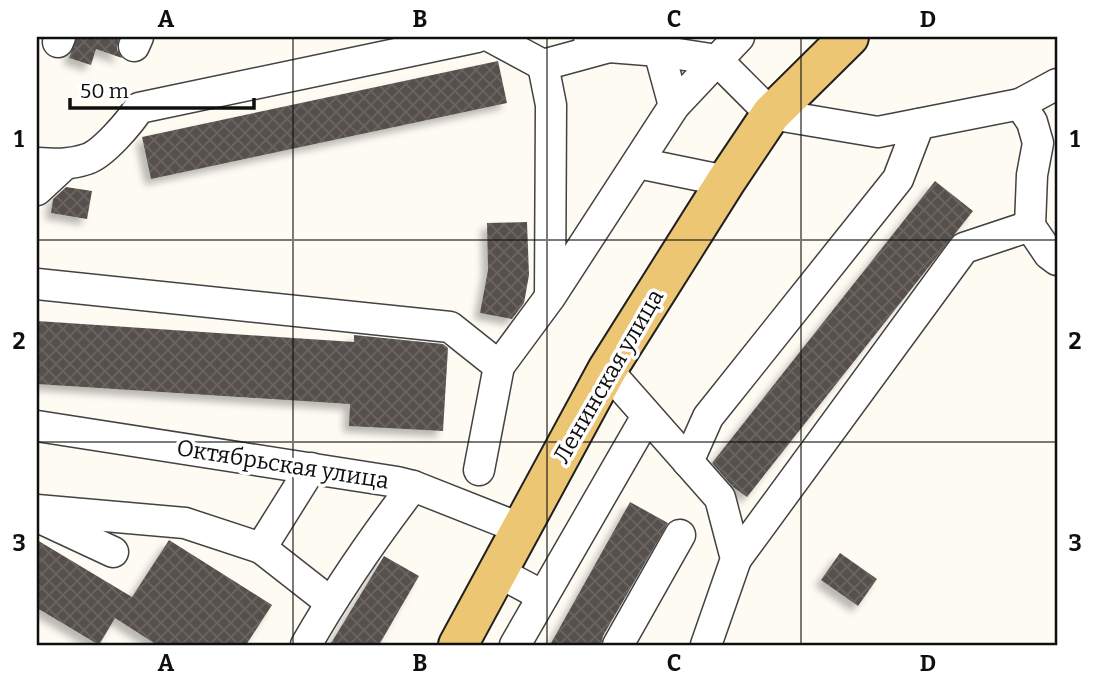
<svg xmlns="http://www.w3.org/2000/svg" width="1094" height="682" font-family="Bitter,serif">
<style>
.building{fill:url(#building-cross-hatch);filter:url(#shadow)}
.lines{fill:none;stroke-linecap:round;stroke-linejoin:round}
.minor-casing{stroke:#424242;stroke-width:33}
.major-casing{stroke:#202020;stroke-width:42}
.minor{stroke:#fff;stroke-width:30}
.major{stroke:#edc674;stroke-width:38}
.grid{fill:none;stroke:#0f0f0f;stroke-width:2;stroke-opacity:0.55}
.labels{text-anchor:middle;stroke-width:7;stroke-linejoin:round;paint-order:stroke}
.street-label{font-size:23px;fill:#0f0f0f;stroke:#fff}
.neatline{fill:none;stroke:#0f0f0f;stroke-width:2.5}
.grid-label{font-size:23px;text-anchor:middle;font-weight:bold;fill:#0f0f0f}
</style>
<defs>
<pattern id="building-cross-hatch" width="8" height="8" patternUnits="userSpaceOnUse" patternTransform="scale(1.75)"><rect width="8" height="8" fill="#57504c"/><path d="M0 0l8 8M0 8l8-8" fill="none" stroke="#6a6561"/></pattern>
<filter id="shadow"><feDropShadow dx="-6" dy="6" stdDeviation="3.5" flood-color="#0004"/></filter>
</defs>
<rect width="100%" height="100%" fill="#fefbf3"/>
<g class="building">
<path d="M77,37H119L117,49L122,58L96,49L91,65L69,58Z"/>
<path d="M498,61L507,103L151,179L142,137Z"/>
<path d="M935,181L973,211L747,497L733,487L712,463Z"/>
<path d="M66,187L92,191L87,219L51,213L53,199Z"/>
<path d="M527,222L529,275L524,303L512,319L480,313L488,270L487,223Z"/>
<path d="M37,321L354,342V335L443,344L448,348L443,431L349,426L350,404L37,384Z"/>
<path d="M630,502L668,523L603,636L601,645H550Z"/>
<path d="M37,540L132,597L169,540L272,605L246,645H157L115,618L99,645L37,608Z"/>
<path d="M840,553L877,579L858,606L821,580Z"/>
<path d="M384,556L419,576L379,645H330Z"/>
</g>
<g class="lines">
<g class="minor-casing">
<g id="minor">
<path d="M491,37L543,65L609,47"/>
<path d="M589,37L609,47L659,51L717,60L771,114L878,132L1020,104L1057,84"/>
<path d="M58,42L60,37"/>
<path d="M134,46L138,37"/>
<path d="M659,51L674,106"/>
<path d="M543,65L551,105L550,296"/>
<path d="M1020,104L1032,122L1038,143L1032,175L1030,226L1049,254L1057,260"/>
<path d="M37,163C54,164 70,165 87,159C103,154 130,122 139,108L477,37"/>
<path d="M638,163L726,181"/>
<path d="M37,190L64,165"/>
<path d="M37,284L450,327L499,366L479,470"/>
<path d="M499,366L550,297L674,106L739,37"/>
<path d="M607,370L720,498L736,559L706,645"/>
<path d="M37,426L397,482L413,486L522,529"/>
<path d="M688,462L708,417L898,179L919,124"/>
<path d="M37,510L185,523L261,548L311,468"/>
<path d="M40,518L113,552"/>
<path d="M261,548L330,602"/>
<path d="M736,559L964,248L1030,226"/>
<path d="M498,572L543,596"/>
<path d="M306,645C338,589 374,537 413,486"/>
<path d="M515,645L647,416"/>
<path d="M618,645L680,535"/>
</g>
</g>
<g class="major-casing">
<path id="major" d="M458,645L607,370L726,181L771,114L849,37"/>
</g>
<use href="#minor" class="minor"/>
<use href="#major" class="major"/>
</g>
<path class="grid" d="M293,37V645M547,37V645M801,37V645M37,240H1057M37,442H1057"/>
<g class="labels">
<g class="street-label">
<text transform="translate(608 376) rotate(-60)" y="8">Ленинская улица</text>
<text transform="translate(283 464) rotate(9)" y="8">Октябрьская улица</text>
</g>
</g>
<rect width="1094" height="682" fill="none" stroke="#ffffff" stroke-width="77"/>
<path d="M70 98v10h184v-10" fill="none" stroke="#0f0f0f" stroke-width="3.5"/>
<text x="80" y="98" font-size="21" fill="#0f0f0f" stroke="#ffffff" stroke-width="5" paint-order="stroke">50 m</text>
<rect x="38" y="38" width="1018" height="606" class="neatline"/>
<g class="grid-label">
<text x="166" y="27">A</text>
<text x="420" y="27">B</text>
<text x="674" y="27">C</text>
<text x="928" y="27">D</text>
<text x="19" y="147">1</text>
<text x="1075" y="147">1</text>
<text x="19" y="349">2</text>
<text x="1075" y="349">2</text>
<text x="19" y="551">3</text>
<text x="1075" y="551">3</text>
<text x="166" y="671">A</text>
<text x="420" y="671">B</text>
<text x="674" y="671">C</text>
<text x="928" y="671">D</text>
</g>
</svg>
